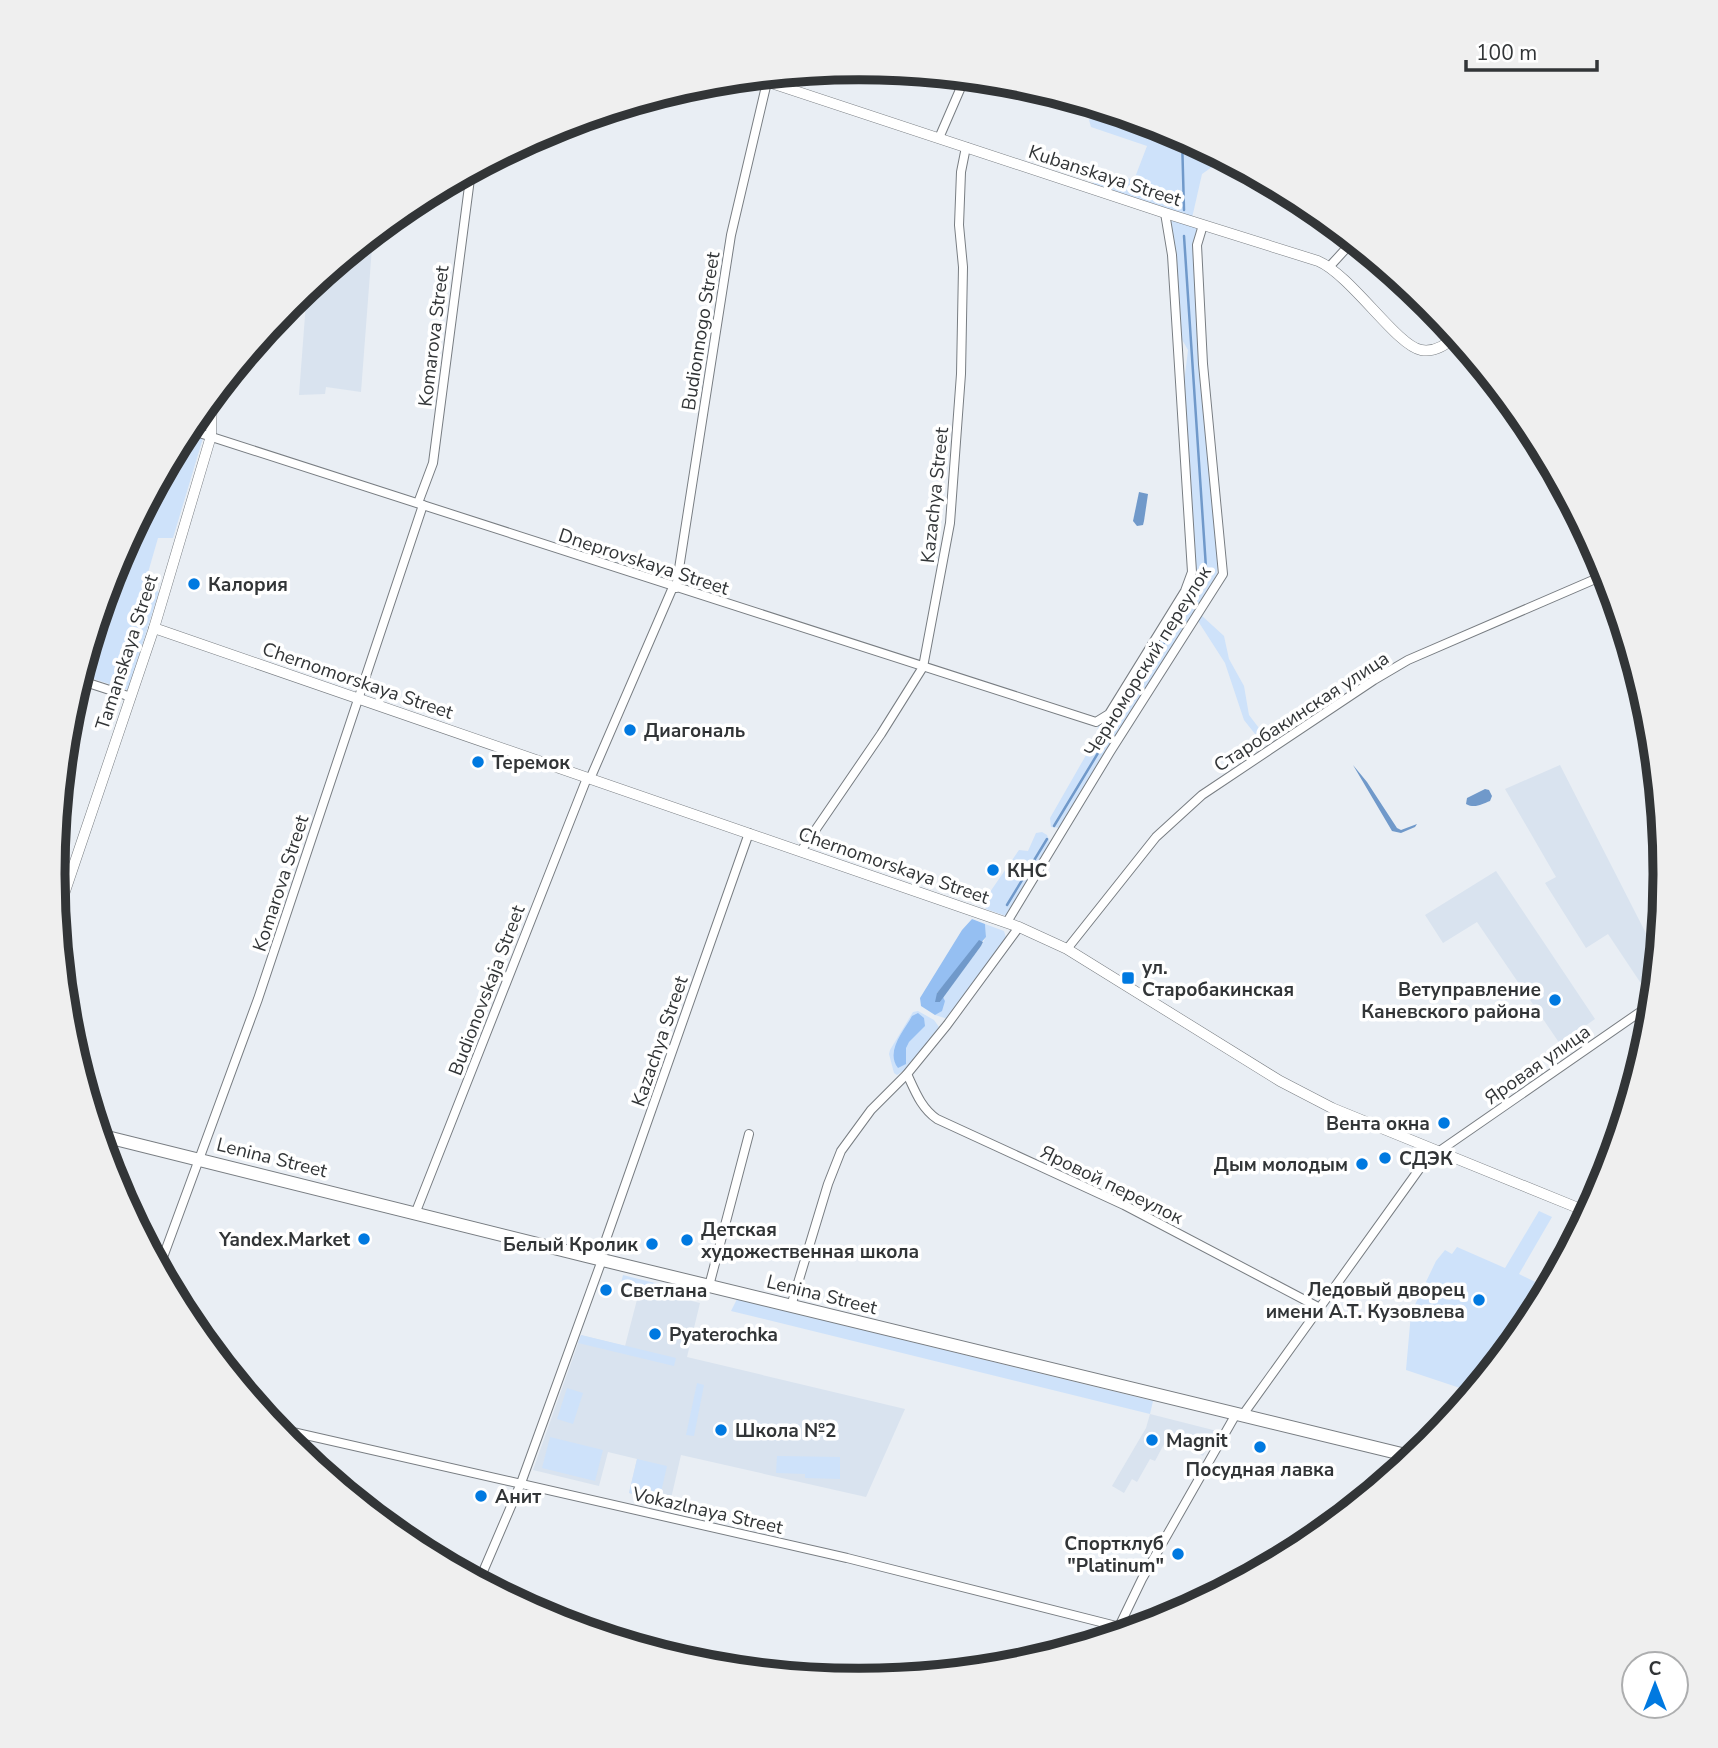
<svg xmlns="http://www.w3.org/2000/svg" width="1718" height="1748" font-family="'Nunito Sans',sans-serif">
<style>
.built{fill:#d9e3ef}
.green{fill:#cee2fa}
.forest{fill:#95bff2}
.water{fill:#7099ca}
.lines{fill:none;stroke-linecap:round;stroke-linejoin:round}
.stream{stroke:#7099ca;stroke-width:2.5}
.minor-casing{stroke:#787d82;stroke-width:10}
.tertiary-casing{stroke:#787d82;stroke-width:11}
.secondary-casing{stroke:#787d82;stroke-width:14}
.minor{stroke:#fff;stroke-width:8}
.tertiary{stroke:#fff;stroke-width:10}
.secondary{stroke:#fff;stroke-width:12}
.poi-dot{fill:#0079e0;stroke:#fff;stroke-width:2.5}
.labels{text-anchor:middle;stroke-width:7;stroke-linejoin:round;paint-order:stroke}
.street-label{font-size:19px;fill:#323537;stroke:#fff}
.poi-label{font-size:19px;font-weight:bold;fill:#323537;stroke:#fff;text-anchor:start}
.rim{fill:none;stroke:#323537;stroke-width:9}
</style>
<rect width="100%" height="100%" fill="#e9eef4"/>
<g class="built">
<path d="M373,234L361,392L326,387L325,394L299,395L307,289Z"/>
<path d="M1560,765L1657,955L1655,976L1642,985L1608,934L1586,948L1545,883L1556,877L1505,789Z"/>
<path d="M1496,871L1595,1019L1560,1044L1477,922L1443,943L1425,915Z"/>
<path d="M1651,1023L1650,1032L1643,1054L1631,1036Z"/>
<path d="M640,1288L700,1303L687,1357L905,1409L866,1497L681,1455L670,1503L629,1493L637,1459L608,1452L599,1486L533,1470L581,1335L625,1346Z"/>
<path d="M1150,1414L1217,1431L1203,1456L1179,1442L1174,1450L1164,1444L1155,1461L1150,1459L1137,1482L1132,1479L1124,1493L1112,1486L1146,1428Z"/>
</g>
<g class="green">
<path d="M1102,109L1168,129L1230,162L1212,167L1202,174L1192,218L1092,186L1099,169L1134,180L1147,146L1091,127L1089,120Z"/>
<path d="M1171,220L1197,228L1194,240L1200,364L1218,559L1217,574L1060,828L1051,827L1050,818L1097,736L1098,725L1110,717L1196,571L1184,383L1188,350L1180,336Z"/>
<path d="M185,432L203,438L173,538H158L145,583L159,592L128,690L81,675L114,565Z"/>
<path d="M1201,615L1224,636L1229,659L1244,686L1249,715L1268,740L1263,744L1244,720L1225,663L1198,621Z"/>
<path d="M1042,832L1047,835L1050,843L1006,916L986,909L983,902L1019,850L1028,851L1036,833Z"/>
<path d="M985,924L1004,931L1006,938L948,1019L935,1015L945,1001L943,997L981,946L986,937Z"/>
<path d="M918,1011L934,1020L939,1027L906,1069L897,1075L894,1073L889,1054L890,1050L913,1012Z"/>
<path d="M1539,1211L1552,1217L1519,1274L1548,1288L1529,1322L1472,1392L1406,1370L1411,1313L1436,1261L1445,1250L1452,1254L1457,1247L1505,1268Z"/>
<path d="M623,1275L675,1288L673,1296L621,1283Z"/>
<path d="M737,1299L1153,1401L1150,1414L731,1311Z"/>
<path d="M581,1335L676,1358L674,1366L578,1343Z"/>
<path d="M697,1383L704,1385L694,1436L686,1435Z"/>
<path d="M567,1388L583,1393L573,1424L557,1419Z"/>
<path d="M550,1437L603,1450L595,1481L542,1468Z"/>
<path d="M777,1456L840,1457V1479L805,1478V1474L776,1473Z"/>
<path d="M637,1459L667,1466L659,1501L629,1493Z"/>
</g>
<g class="forest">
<path d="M972,919L985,924L986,937L937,993L940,1002L943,997L945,1001L942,1011L935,1015L921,1006L920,998L962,930Z"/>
<path d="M918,1013L924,1018L925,1026L909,1042L906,1048V1064L898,1068C885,1051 904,1031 912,1016Z"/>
</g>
<g class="water">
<path d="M1139,492L1148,494L1144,521L1143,525L1137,526L1133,521Z"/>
<path d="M1649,726L1654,755H1650L1640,733Z"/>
<path d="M1353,765L1367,782L1397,828L1401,830L1417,824L1415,827L1401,833L1392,831Z"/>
<path d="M1485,789L1489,790L1492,796L1490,801C1482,804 1475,809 1466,804L1467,798Z"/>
<path d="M979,940L983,942L981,946L940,1002H935L937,993Z"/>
</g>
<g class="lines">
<g class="stream">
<path d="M1182,137L1184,210"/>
<path d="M1054,826L1200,584L1206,568L1184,236"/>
<path d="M1007,905L1047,839"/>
</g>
<g class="minor-casing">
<g id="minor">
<path d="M939,138L965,78"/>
<path d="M1330,266L1353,241"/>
<path d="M187,429L1096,722L1109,714L1185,591L1192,572L1172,255L1165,213"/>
<path d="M418,503L433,463L471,171"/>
<path d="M676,588L731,235L767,82"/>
<path d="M79,680L131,697"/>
<path d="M590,779L673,587"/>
<path d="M801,851L881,734L923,667L950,523L961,374L963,267L959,225L961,172L966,147"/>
<path d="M1007,922L1110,752L1223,574L1203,364L1197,245L1203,225"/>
<path d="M1067,949L1156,837L1202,795L1374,680L1408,660L1607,574"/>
<path d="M907,1074C915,1091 921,1108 937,1119L1124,1205L1320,1308"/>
<path d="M1438,1152L1653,1003"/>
<path d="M415,1214L587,778"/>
<path d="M599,1259L749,833"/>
<path d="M159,1268L258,999L423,505"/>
<path d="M709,1286L749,1134"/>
<path d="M791,1306L828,1184L841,1151L871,1110L907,1074L947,1025L1019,927"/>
<path d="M1242,1416L1433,1150"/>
<path d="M275,1428L847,1558L1132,1630"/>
<path d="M479,1581L521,1483L602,1260"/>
<path d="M1115,1635L1142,1579L1236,1414"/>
</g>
</g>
<g class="tertiary-casing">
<g id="tertiary">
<path d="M756,78L1165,213L1318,261C1351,275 1397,346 1421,350C1435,353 1447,344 1456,336"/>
<path d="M154,628L1019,927L1067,949L1280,1081L1332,1108L1588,1212"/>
<path d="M57,915L154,628L211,436L212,397"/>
</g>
</g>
<g class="secondary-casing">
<path id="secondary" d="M99,1135L586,1256L1414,1457"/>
</g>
<use href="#minor" class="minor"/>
<use href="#tertiary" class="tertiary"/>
<use href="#secondary" class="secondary"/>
</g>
<g class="poi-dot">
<circle cx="194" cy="584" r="7"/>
<circle cx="630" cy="730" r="7"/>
<circle cx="478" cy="762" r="7"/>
<circle cx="993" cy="870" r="7"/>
<rect x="1121" y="971" width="14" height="14" rx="3.5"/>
<circle cx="1555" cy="1000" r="7"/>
<circle cx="1444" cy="1123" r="7"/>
<circle cx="1385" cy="1158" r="7"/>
<circle cx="1362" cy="1164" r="7"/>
<circle cx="364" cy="1239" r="7"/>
<circle cx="687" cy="1240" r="7"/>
<circle cx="652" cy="1244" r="7"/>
<circle cx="606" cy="1290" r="7"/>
<circle cx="1479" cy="1300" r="7"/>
<circle cx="655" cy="1334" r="7"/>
<circle cx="721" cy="1430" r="7"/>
<circle cx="1152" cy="1440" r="7"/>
<circle cx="1260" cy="1447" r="7"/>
<circle cx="481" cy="1496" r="7"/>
<circle cx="1178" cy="1554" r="7"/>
</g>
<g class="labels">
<g class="street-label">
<text transform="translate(1105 175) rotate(18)" y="7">Kubanskaya Street</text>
<text transform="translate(700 331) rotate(-81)" y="7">Budionnogo Street</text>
<text transform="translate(433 336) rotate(-83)" y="7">Komarova Street</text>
<text transform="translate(934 495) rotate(-84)" y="7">Kazachya Street</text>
<text transform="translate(644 561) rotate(18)" y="7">Dneprovskaya Street</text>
<text transform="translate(126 652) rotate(-72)" y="7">Tamanskaya Street</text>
<text transform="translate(1147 661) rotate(-58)" y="7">Черноморский переулок</text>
<text transform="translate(358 680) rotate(19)" y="7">Chernomorskaya Street</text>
<text transform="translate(1301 711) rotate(-33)" y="7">Старобакинская улица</text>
<text transform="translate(894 865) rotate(19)" y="7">Chernomorskaya Street</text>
<text transform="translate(280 883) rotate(-72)" y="7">Komarova Street</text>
<text transform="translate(486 990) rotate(-69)" y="7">Budionovskaja Street</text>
<text transform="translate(659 1041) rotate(-71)" y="7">Kazachya Street</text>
<text transform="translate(1537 1064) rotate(-35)" y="7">Яровая улица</text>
<text transform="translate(272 1157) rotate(14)" y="7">Lenina Street</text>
<text transform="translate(1112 1184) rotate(26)" y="7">Яровой переулок</text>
<text transform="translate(822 1294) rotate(14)" y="7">Lenina Street</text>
<text transform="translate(708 1510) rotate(13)" y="7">Vokazlnaya Street</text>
</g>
<g class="poi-label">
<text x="208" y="591">Калория</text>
<text x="644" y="737">Диагональ</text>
<text x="492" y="769">Теремок</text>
<text x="1007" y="877">КНС</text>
<text x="1142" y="974">ул.<tspan x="1142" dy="22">Старобакинская</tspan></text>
<text x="1541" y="996" text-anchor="end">Ветуправление<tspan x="1541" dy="22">Каневского района</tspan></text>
<text x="1430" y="1130" text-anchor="end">Вента окна</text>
<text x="1399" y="1165">СДЭК</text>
<text x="1348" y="1171" text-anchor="end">Дым молодым</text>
<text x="701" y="1236">Детская<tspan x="701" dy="22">художественная школа</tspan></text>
<text x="350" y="1246" text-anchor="end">Yandex.Market</text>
<text x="638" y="1251" text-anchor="end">Белый Кролик</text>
<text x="1465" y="1296" text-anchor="end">Ледовый дворец<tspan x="1465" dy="22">имени А.Т. Кузовлева</tspan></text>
<text x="620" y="1297">Светлана</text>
<text x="669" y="1341">Pyaterochka</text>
<text x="735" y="1437">Школа №2</text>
<text x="1166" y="1447">Magnit</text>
<text x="1260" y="1476" text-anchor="middle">Посудная лавка</text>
<text x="495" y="1503">Анит</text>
<text x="1164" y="1550" text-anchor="end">Спортклуб<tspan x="1164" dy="22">"Platinum"</tspan></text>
</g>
</g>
<path d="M0 0H1718V1748H0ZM65 874a794 794 0 1 1 1588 0a794 794 0 1 1-1588 0Z" fill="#efefef" fill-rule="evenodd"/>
<path class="rim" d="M65 874a794 794 0 1 1 1588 0a794 794 0 1 1-1588 0Z"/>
<g transform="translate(1655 1685)"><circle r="33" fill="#ffffff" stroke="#adaeaf" stroke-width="2"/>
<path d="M0-5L12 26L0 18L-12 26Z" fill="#0079e0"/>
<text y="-10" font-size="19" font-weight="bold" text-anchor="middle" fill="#323537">С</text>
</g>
<path d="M1466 60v10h131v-10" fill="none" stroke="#323537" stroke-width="3.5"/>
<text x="1476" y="60" font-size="21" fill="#323537" stroke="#ffffff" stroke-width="5" paint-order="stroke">100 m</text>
</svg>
